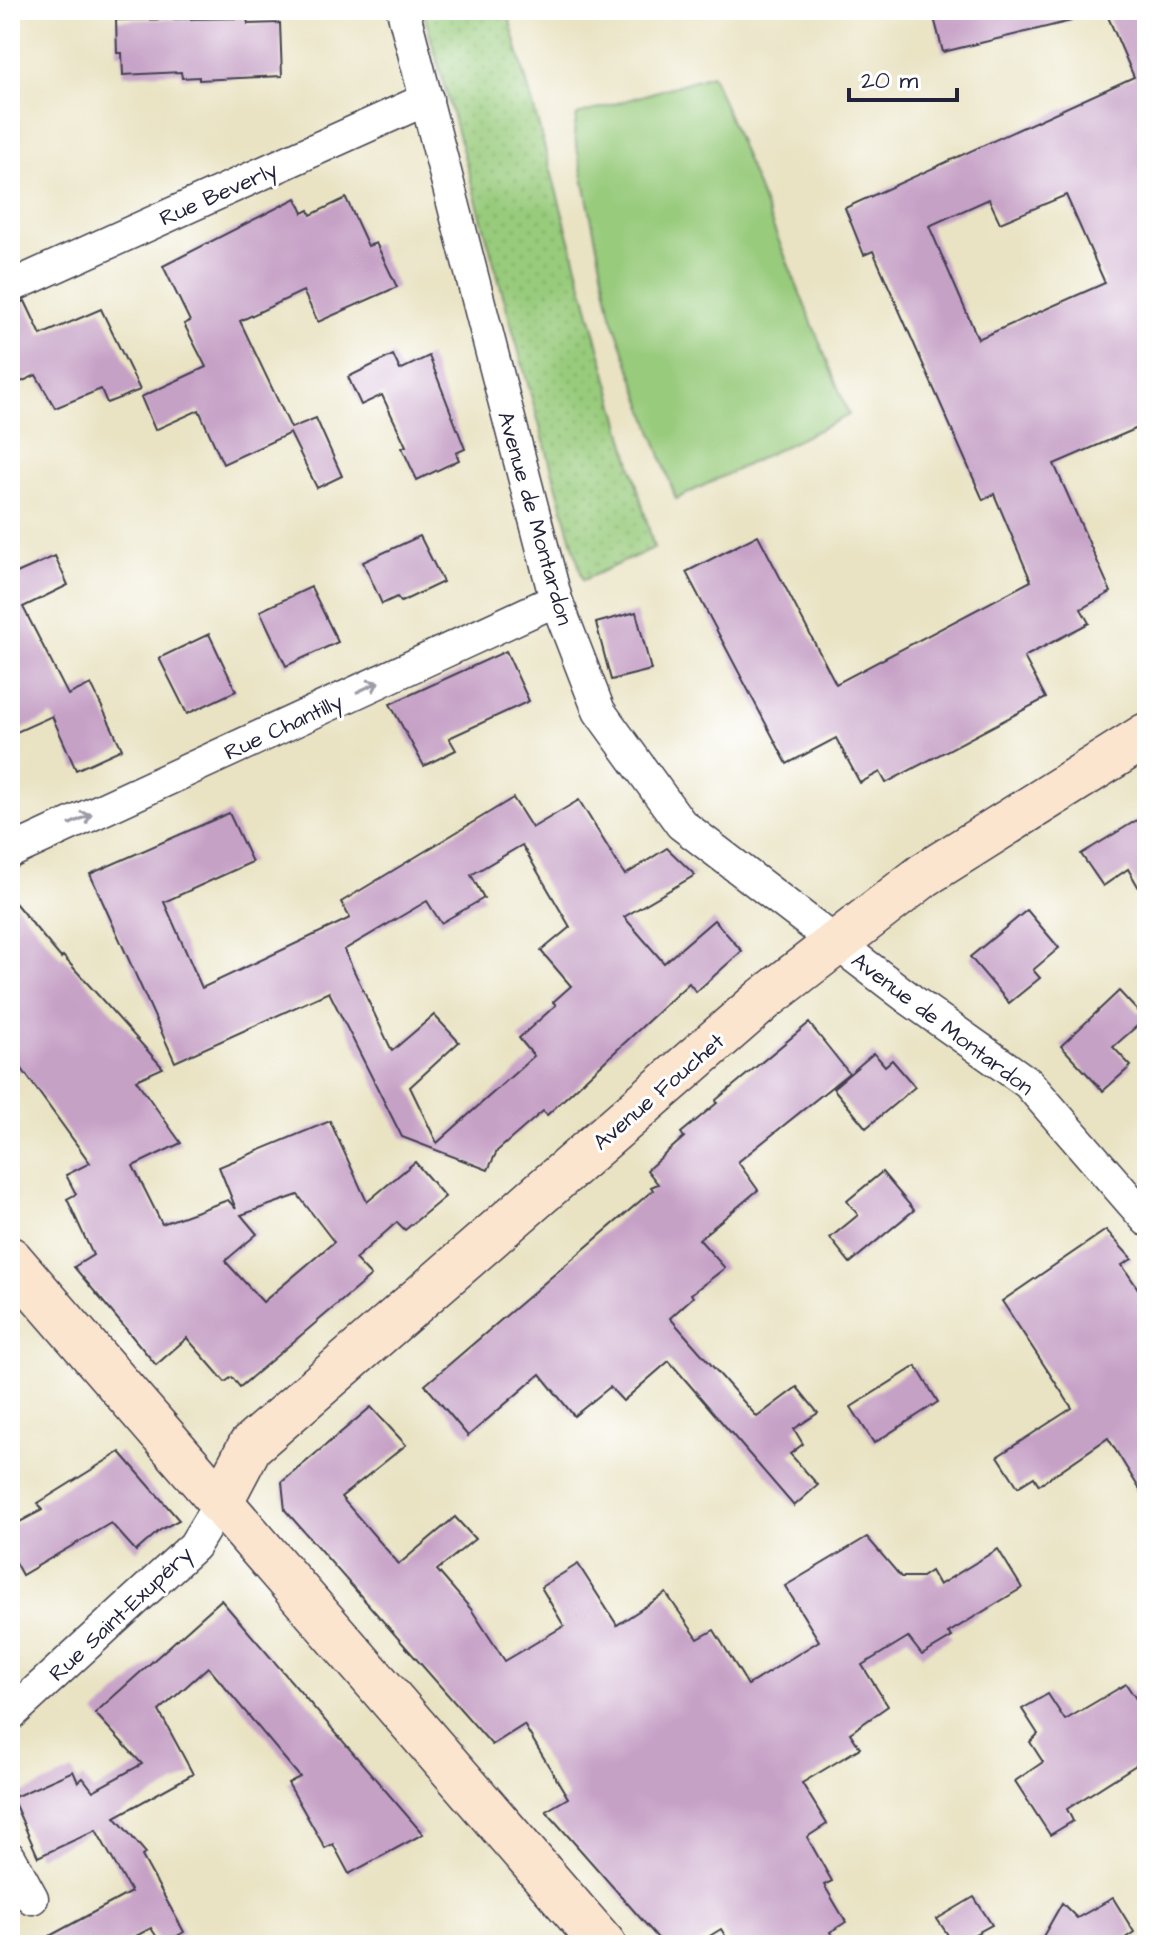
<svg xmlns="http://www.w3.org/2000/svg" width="1157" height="1955" font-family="'Architects Daughter',sans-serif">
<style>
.green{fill:url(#green-dots);stroke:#5d765c;stroke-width:2}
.pitch{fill:#98cb7c;stroke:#5d765c;stroke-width:2}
.building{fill:#c6a1c6;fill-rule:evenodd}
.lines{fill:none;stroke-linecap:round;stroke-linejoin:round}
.street-casing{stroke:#403f4f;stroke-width:35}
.secondary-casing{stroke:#403f4f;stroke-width:47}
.street{stroke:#fff;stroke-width:32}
.secondary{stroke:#fbe5cf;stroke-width:44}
.oneway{stroke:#9c9ca7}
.labels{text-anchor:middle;stroke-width:6;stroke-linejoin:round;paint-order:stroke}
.street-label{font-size:22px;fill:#22223b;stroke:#fff}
</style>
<defs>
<pattern id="green-dots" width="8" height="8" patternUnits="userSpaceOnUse" patternTransform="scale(2)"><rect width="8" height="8" fill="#98cb7c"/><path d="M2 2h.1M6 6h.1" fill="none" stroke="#83ae6c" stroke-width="1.8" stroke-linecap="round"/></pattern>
</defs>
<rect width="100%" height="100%" fill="#fff"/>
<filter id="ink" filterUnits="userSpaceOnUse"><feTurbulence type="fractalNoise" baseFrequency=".0125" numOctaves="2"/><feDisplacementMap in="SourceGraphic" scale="16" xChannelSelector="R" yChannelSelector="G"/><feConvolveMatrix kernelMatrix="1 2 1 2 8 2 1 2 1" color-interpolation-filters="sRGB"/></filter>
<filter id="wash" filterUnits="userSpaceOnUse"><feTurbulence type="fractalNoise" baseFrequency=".006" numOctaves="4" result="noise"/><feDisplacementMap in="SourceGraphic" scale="32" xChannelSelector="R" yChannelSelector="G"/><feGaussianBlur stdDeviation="1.8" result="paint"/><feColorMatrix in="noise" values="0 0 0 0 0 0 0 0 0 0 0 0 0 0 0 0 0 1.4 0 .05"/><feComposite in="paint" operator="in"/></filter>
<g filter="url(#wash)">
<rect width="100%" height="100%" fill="#e9e3c3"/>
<path class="green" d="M423,10H507L654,548L583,580Z"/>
<path class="pitch" d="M712,75L849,415L676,499L611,314L574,133L577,115Z"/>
<g id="blocks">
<g class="building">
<path d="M932,10H1069L1071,21L943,52Z"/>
<path d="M1105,10H1147V424L1054,464L1111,592L1081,609L1089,623L1024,657L1046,698L886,783L880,772L860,783L836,738L787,764L686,572L758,535L836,684L1031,581L994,494L983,500L873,251L864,255L845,208L1134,77ZM1066,195L1105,283L978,339L929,226L989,199L1000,223Z"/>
<path d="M247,18L248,24L280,23L282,76L199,80V77L182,78L181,72L123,75L122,53H117L116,20Z"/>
<path d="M296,198L303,213L309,210L311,215L346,198L368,246L376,243L397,287L318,322L303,291L240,321L291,428L316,418L342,476L317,488L290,433L223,464L199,410L155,430L141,397L206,367L184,324L190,321L163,266Z"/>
<path d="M25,301L41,335L101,309L140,390L107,403L101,389L55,408L36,375L10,387V306Z"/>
<path d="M393,355L400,370L429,356L465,449L456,453L459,460L417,480L402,448L406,446L382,395L361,405L348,377Z"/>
<path d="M420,536L443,582L401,602L397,597L382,604L363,562Z"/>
<path d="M55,556L68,585L23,607L68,695L91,684L122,749L76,770L52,716L10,735V576Z"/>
<path d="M311,587L338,642L286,666L260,611Z"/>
<path d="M636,612L651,670L611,680L596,623Z"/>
<path d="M209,634L236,691L187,714L159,658Z"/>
<path d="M506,651L529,701L449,738L456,750L424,766L390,704Z"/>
<path d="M513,798L532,828L579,800L625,875L667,848L695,875L624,917L664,963L714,920L742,951L696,992L689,983L547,1115L543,1111L497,1151L488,1170L402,1137L329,992L175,1062L90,874L229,813L252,862L164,902L202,988L350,918L341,902ZM522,845L570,927L541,951L571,986L553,1002L556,1005L519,1038L534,1056L437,1143L410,1087L459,1042L434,1015L392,1051L344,950L427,901L441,923L484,898L471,875Z"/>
<path d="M1137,820L1147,835V902L1128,869L1103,886L1081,854Z"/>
<path d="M10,897L61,958L63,956L163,1068L136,1080L181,1143L133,1166L162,1224L228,1200L236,1209L219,1167L330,1121L367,1202L415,1162L445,1197L405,1230L397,1222L355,1259L371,1276L240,1387L232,1377L225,1382L187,1338L156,1365L74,1267L93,1255L67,1199L76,1194L66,1175L90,1163L22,1069L10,1079ZM298,1195L334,1242L263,1302L225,1261L257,1234L241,1215Z"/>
<path d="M1027,910L1059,948L1033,970L1040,978L1009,1003L970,957Z"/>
<path d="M1119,991L1145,1019L1113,1047L1131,1066L1103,1091L1061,1046Z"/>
<path d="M809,1023L849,1073L738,1162L758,1190L699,1239L725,1268L691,1294L693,1297L670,1318L757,1417L797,1387L818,1413L794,1429L803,1444L790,1454L818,1485L794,1506L669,1361L623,1401L610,1387L574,1416L540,1374L468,1436L425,1385L653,1190L651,1187L658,1184L647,1170L684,1137L681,1133L717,1103L716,1100Z"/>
<path d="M874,1053L885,1066L892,1060L915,1087L866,1128L833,1088Z"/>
<path d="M882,1172L914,1210L850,1263L830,1238L858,1215L847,1201Z"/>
<path d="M1106,1230L1132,1259L1122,1265L1147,1302V1501L1108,1438L1039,1485L1034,1477L1018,1487L998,1456L1072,1408L1002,1301Z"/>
<path d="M916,1366L938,1402L874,1443L851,1407Z"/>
<path d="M371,1407L406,1445L341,1497L399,1564L455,1517L475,1539L437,1570L471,1609L505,1661L564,1626L541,1587L578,1564L617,1625L666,1593L698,1639L714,1630L748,1685L819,1641L785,1586L867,1537L901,1577H922L931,1571L939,1585L998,1549L1022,1588L948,1633L952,1637L922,1655L908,1637L862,1665L888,1706L850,1733L860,1748L802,1783L827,1824L807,1837L832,1881L824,1885L846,1922L830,1932L837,1945H731L721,1929L695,1945H664L546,1811L568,1798L524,1725L492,1745L285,1510L282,1482Z"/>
<path d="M120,1452L179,1520L160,1530L136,1551L111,1523L22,1575L10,1553V1527L42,1510L38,1503Z"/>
<path d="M221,1600L423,1834L349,1874L333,1844L325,1848L288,1783L300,1777L208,1667L159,1711L193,1774L115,1817L146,1853L142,1856L184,1932L162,1945L151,1928L119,1945H33L131,1892L96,1830L38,1857L12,1798L73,1771L78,1782L83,1778L93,1791L142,1764L95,1713Z"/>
<path d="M1126,1684L1147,1715V1758L1067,1809L1073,1821L1050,1835L1015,1781L1043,1762L1030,1742L1038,1734L1022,1709L1048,1694L1065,1720Z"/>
<path d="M974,1897L992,1925L955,1945L937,1919Z"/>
<path d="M1113,1898L1134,1932L1115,1945H1032L1041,1940L1062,1903L1077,1918Z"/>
</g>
</g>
</g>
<g filter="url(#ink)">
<use href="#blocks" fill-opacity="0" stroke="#403f4f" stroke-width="2"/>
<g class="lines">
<g class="street-casing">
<g id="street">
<path d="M403,10L556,600L599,711L681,824L911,1000L1028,1083L1147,1220"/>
<path d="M10,287L427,99"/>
<path d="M10,852L556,600"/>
<path d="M10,1715L194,1546L220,1503"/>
<path d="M10,1858L32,1898"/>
</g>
</g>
<g class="secondary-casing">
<g id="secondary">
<path d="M10,1259L604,1945"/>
<path d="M220,1503L250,1446L764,999L924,875L1147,735"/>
</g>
</g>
<use href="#street" class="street"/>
<use href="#secondary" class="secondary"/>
</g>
<defs><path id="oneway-shaft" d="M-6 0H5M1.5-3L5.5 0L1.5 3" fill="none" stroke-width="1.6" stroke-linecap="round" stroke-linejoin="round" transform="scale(2)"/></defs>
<g class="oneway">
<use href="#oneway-shaft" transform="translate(368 687) rotate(-25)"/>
<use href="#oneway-shaft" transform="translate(81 819) rotate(-25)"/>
</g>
</g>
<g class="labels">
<g class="street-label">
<text transform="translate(218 193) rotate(-24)" y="8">Rue Beverly</text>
<text transform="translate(536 518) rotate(74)" y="8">Avenue de Montardon</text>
<text transform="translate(283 726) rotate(-25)" y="8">Rue Chantilly</text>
<text transform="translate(943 1023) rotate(37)" y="8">Avenue de Montardon</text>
<text transform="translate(658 1091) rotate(-41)" y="8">Avenue Fouchet</text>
<text transform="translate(120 1613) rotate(-43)" y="8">Rue Saint-Exupéry</text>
</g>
</g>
<rect width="1157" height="1955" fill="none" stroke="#fff" stroke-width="40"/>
<path d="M849 88v12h108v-12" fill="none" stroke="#22223b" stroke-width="4"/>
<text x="861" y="88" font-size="24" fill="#22223b" stroke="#ffffff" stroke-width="6" paint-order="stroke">20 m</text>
</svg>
